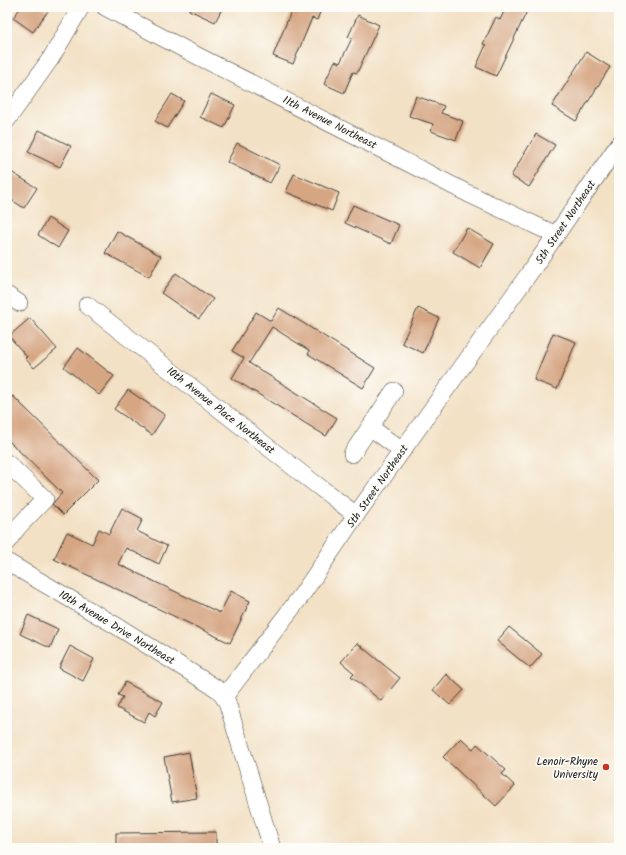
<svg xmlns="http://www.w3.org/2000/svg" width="626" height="855" font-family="Kalam,sans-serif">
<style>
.building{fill:#d6a582}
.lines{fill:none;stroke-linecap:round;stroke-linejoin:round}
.minor-casing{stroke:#3c3a35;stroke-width:18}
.minor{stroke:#fff;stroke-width:17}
.poi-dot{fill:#c8321e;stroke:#fdfcf7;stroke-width:1.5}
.labels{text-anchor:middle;stroke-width:3.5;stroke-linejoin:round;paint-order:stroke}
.street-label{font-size:11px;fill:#1c1c1c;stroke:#fdfcf7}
.poi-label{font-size:11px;fill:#1c1c1c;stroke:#fdfcf7;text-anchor:end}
</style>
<rect width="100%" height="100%" fill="#fdfcf7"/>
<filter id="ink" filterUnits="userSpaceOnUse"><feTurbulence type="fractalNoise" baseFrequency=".025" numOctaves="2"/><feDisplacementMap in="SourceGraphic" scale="8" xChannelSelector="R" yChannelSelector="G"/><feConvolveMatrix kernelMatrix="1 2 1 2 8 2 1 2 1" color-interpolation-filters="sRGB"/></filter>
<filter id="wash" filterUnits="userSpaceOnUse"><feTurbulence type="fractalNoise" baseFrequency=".012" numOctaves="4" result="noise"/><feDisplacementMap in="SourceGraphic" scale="16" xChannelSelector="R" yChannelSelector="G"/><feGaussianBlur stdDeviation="0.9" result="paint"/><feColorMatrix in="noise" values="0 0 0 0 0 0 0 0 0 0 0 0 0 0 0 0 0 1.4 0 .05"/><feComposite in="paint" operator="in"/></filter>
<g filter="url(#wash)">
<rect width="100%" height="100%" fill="#f3e1c5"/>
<g id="blocks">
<g class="building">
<path d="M21,7H42L48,11L33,32L13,18Z"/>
<path d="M190,7H223L215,22L189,10Z"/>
<path d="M299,7H322L317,20L312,18L293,64L273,56L292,9L298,11Z"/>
<path d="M506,7H529L496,76L476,67L486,45L483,44L496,17L500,20Z"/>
<path d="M358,15L379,25L357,73L353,72L344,93L324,84L335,61L340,63L352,38L348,37Z"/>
<path d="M586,52L610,67L576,121L552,106Z"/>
<path d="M172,94L184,101L167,128L155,121Z"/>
<path d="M211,94L235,105L224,128L200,117Z"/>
<path d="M416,96L444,106L441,113L463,121L456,140L431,131L433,124L409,116Z"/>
<path d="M39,130L71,146L60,167L28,152Z"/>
<path d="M536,134L555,145L529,187L511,176Z"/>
<path d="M237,143L280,165L270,183L227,162Z"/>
<path d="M8,170L37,188L24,208L7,197Z"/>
<path d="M294,174L339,193L332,211L286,192Z"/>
<path d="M353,205L399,225L391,244L345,223Z"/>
<path d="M48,218L68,231L58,248L38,235Z"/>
<path d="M467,228L494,244L480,268L453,252Z"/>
<path d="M117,231L161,256L149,277L105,253Z"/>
<path d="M176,273L213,299L199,319L161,293Z"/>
<path d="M279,308L375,368L363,388L308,354L310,351L272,327L249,363L337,418L326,436L232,378L244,358L232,351L256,312L271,321Z"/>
<path d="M418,308L439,318L423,353L402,343Z"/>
<path d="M30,318L57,349L34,368L25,358L27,357L9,336Z"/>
<path d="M553,333L576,342L557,389L534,380Z"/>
<path d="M78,348L114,376L99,395L64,367Z"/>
<path d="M128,390L165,415L152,435L114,409Z"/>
<path d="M13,396L98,480L63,515L52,504L62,493L7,439V402Z"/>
<path d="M122,508L143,519L137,531L167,546L159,564L126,548L118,564L220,613L231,591L250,601L230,643L54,559L67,532L92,544L99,529L109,534Z"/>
<path d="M28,615L58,629L50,648L20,634Z"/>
<path d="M509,627L542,654L530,668L497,641Z"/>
<path d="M357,643L400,678L381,701L351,676L354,673L341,662Z"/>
<path d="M70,646L94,659L83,681L59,668Z"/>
<path d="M446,674L464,690L450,705L433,690Z"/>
<path d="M125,682L163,702L155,716L149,712L144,722L117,708L123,697L118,695Z"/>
<path d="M461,738L473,749L477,744L506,770L502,774L515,786L496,806L443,757Z"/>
<path d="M189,752L197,798L172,802L164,757Z"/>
<path d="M216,832V848H116V833Z"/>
</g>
</g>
</g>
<g filter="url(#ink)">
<use href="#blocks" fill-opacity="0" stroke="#3c3a35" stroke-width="1"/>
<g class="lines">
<g class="minor-casing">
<g id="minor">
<path d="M105,7L184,49L467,193L556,235"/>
<path d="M7,120L51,58L81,7"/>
<path d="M7,295L19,303"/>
<path d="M87,305L301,473L356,515"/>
<path d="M394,391L370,427L402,451"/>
<path d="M352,454L370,427"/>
<path d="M7,463L45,499L18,527L7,542"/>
<path d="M7,562L120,628L219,690L227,702L272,848"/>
<path d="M224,697L301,596L356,515L533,268L619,144"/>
</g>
</g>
<use href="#minor" class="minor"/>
</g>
</g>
<circle class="poi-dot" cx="606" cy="767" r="4"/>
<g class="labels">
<g class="street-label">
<text transform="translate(330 122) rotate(27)" y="4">11th Avenue Northeast</text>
<text transform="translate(565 222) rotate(-56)" y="4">5th Street Northeast</text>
<text transform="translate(221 410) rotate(38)" y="4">10th Avenue Place Northeast</text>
<text transform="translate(377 486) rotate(-55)" y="4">5th Street Northeast</text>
<text transform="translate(117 627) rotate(31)" y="4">10th Avenue Drive Northeast</text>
</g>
<g class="poi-label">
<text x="598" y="765">Lenoir-Rhyne<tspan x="598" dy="13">University</tspan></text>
</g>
</g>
<rect width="626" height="855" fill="none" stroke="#fdfcf7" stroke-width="24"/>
</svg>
